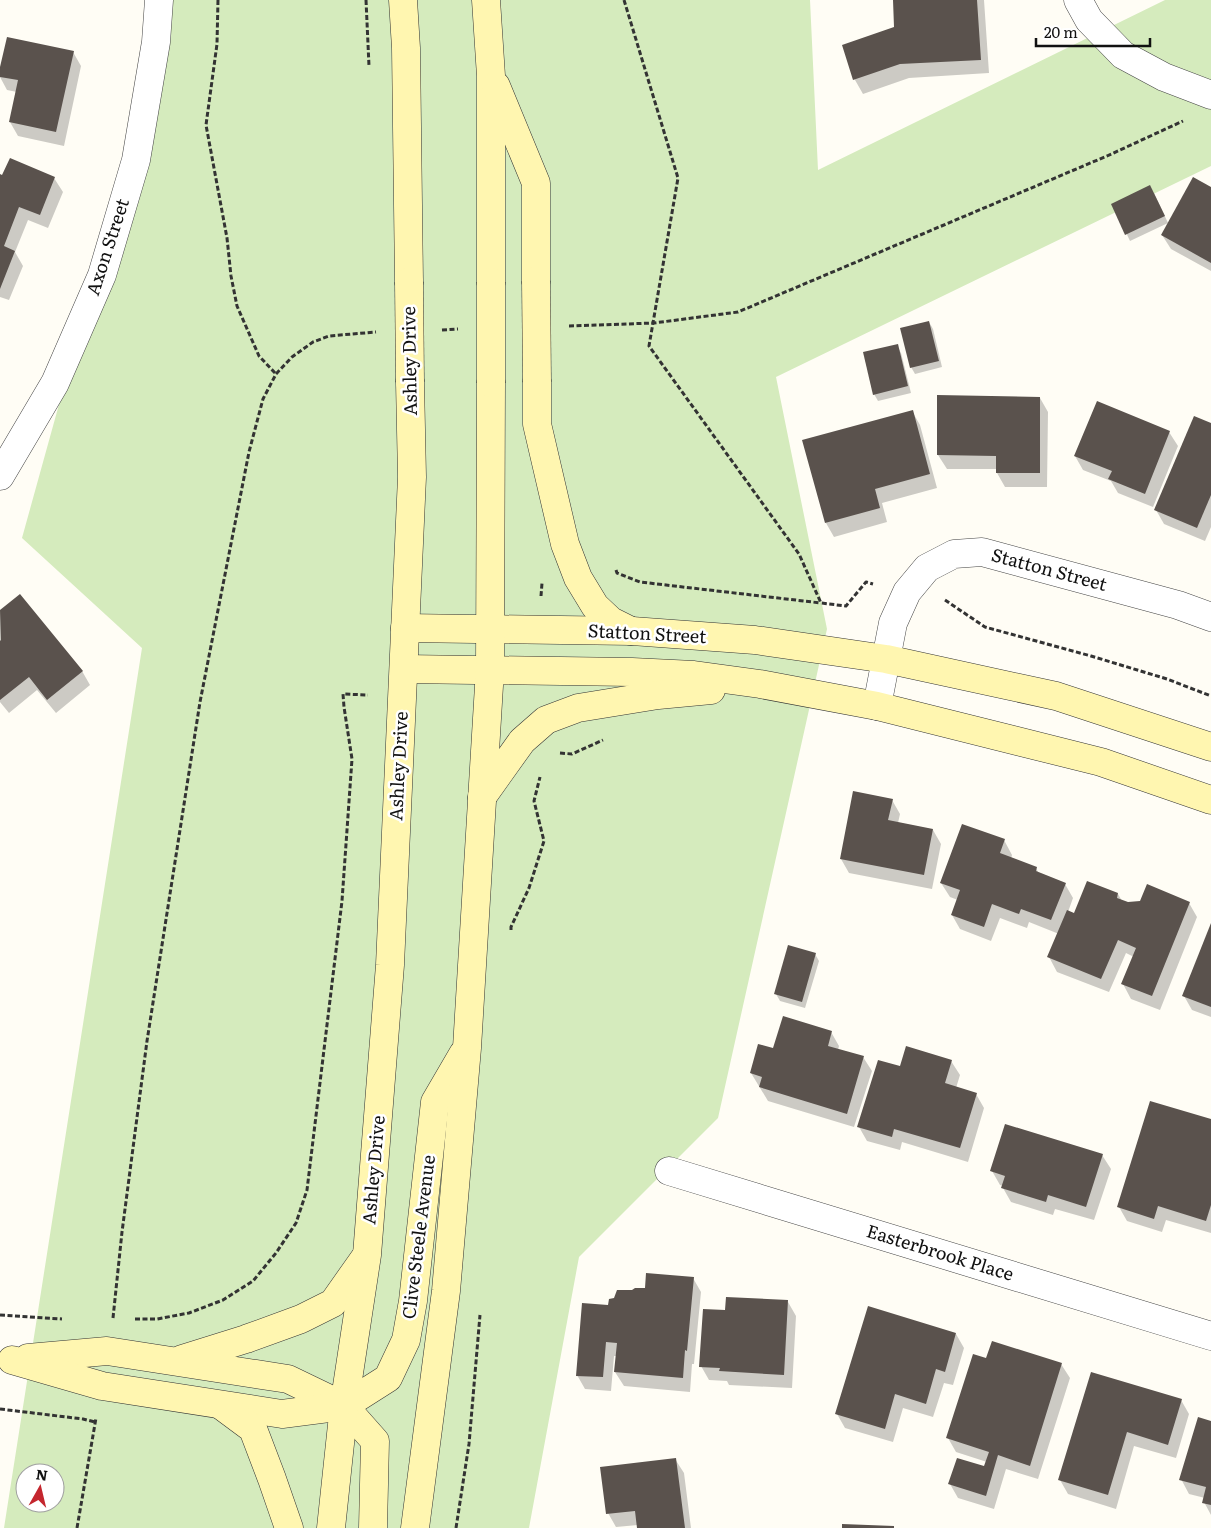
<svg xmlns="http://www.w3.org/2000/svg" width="1211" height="1528" font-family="Literata,serif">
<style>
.green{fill:#d5ebbd;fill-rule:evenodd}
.shadow{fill:#0003}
.building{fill:#5a524d}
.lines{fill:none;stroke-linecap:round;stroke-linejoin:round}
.street-casing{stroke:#444;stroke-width:29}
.secondary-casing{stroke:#333;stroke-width:29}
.path{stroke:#333;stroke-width:3;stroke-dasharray:5 2.5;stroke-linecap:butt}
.street{stroke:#fff;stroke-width:28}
.secondary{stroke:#fff6b0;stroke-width:28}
.secondary-bridge-casing{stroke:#333;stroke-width:29;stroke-linecap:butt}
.secondary-bridge{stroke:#fff6b0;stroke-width:28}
.labels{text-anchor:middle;stroke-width:5;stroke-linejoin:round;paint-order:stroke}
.street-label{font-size:18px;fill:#111;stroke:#fff}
</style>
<rect width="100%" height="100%" fill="#fffdf5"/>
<path class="green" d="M171,0H810L818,170L1165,0H1211V166L776,377L827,629L718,1118L579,1257L529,1528H4L142,648L22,538ZM25,1473H55V1503H25Z"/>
<g class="shadow">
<path d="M894,0H984L989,73L909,78L863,94L855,80L843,46L896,28Z"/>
<path d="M73,52L81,66L64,146L18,136L10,122L17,92L7,90L0,77V73Z"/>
<path d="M0,175L54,178L63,192L48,228L28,220L15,252L23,266L9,300L0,297Z"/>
<path d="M1211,189V271L1171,249L1162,235Z"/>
<path d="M1154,193L1168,223L1130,241L1113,205Z"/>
<path d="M929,322L933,329L942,367L915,374L911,367Z"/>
<path d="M897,346L901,353L911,393L878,401L874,394Z"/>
<path d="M1040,398L1048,412L1047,487H1005L997,473V469H947L938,455Z"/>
<path d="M912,411L920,425L937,488L882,503L887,522L834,537L826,523Z"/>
<path d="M1211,424V527L1205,541L1164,524L1156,510Z"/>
<path d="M1169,432L1178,446L1153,507L1118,493L1111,481L1083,470L1075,456Z"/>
<path d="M19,596L82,671L90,685L56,713L37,690L9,713L0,702V611Z"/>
<path d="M892,800L900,814L898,823L933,830L941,844L932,889L849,873L841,859Z"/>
<path d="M1004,840L1012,855L1011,859L1036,868L1039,874L1065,884L1073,898L1068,912L1075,914L1118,894L1122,901L1127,903H1189L1197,917L1160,1010L1131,999L1123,984L1134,957L1126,953L1109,992L1057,972L1049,957L1059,934L1029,922L1027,928L1000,918L991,941L960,929L952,915L958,900L950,897L941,883Z"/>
<path d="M1211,926V1017L1192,1010L1184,996Z"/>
<path d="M815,954L819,961L805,1008L780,1001L776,994Z"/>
<path d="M831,1032L839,1046L838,1050L863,1057L872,1071L854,1127L768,1101L751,1073L774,1050Z"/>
<path d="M951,1061L960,1075L956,1088L976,1094L984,1108L968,1162L902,1142L900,1150L867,1141L859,1127L900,1068Z"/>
<path d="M1211,1121V1233L1166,1220L1162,1232L1127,1221L1119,1207Z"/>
<path d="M1102,1155L1111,1169L1094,1220L1055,1209L1053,1215L1011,1202L1003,1188V1186L1000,1185L992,1171Z"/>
<path d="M693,1278L701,1292L694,1364H692L690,1392L624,1386L615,1372L617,1356H614L611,1391L585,1389L577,1375L610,1306L646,1290Z"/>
<path d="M788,1302L796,1316L792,1388L729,1385L727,1381L709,1380L701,1366L726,1311Z"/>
<path d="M956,1334L964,1348L953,1385L944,1383L933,1417L903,1408L893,1442L845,1428L837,1414Z"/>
<path d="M987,1360L1061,1364L1070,1378L1038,1479L1006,1469L994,1509L958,1498L950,1484L985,1468L987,1462L956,1452L948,1438Z"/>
<path d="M1092,1373L1181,1400L1189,1414L1176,1458L1134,1446L1116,1509L1068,1494L1060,1480Z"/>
<path d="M1211,1422V1515L1204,1502L1205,1498L1189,1494L1181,1479Z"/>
<path d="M675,1459L684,1473L691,1528H638V1525L616,1527L608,1513Z"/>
</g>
<g class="building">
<path d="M893,0H977L981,60L900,64L853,80L842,45L894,27Z"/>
<path d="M7,37L74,51L56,132L9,122L18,80L0,77V67Z"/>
<path d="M10,158L55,177L40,215L19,207L4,246L15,251L0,289V174L2,175Z"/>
<path d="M1193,177L1211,187V263L1161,235Z"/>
<path d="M1150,185L1165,216L1125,235L1111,204Z"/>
<path d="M929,321L939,361L910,368L900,328Z"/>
<path d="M898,344L908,386L873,395L863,352Z"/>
<path d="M937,395L1040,397V473H996V456L937,455Z"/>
<path d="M1097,401L1170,431L1145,494L1108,479L1112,471L1074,456Z"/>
<path d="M913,410L930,474L875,489L880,508L825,523L802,440Z"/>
<path d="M1194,416L1211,423V495L1197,528L1154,510Z"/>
<path d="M20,594L83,671L47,700L29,677L0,700V641L1,640L0,610Z"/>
<path d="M853,791L893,799L888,820L933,829L924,875L840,859Z"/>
<path d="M962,824L1005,839L1000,853L1037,867L1036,871L1066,883L1051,920L1021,909L1019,914L992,904L984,927L951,915L960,890L940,883Z"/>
<path d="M1087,881L1118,893L1117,898L1128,902L1140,901L1147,884L1190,902L1152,996L1121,984L1136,948L1118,940L1101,979L1047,957L1067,910L1074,913Z"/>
<path d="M1211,923V1007L1182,996Z"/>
<path d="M788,945L816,953L802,1002L774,994Z"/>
<path d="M783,1016L832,1031L828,1046L864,1056L847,1114L759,1087L762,1077L750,1073L758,1044L773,1048Z"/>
<path d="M906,1046L952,1060L945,1083L977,1093L960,1148L894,1129L892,1137L857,1127L878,1060L900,1066Z"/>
<path d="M1150,1101L1211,1119V1205L1206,1221L1158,1206L1154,1219L1117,1207Z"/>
<path d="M1005,1124L1103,1154L1086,1207L1048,1195L1046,1202L1001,1188L1005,1176L990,1171Z"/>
<path d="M646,1273L694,1277L687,1351L685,1350L683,1378L614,1372L617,1343L606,1342L603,1377L576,1376L582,1303L608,1305L609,1299L614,1298L617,1290H632L635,1288H645Z"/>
<path d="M726,1297L788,1300L784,1375L719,1371L720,1368L699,1367L703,1309L725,1310Z"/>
<path d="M868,1306L956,1333L945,1372L936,1369L926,1404L895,1394L885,1429L835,1414Z"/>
<path d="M992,1341L1062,1363L1030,1466L998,1455L986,1496L948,1484L957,1458L984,1466L989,1452L946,1438L973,1354L986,1358Z"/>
<path d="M1091,1372L1182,1399L1168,1445L1127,1432L1108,1495L1058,1480Z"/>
<path d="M1198,1417L1211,1421V1505L1202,1503L1206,1487L1179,1480Z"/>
<path d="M676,1458L685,1528H637L635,1511L606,1514L600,1467Z"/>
<path d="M842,1524L894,1526V1528H842Z"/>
</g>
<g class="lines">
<g class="street-casing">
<g id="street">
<path d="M1078,0L1089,20L1123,55L1164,77L1211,95"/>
<path d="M0,476L55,383L102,275L136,160L156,42L159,0"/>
<path d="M877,706L893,623L907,592L927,568L954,554L982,552L1178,605L1211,617"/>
<path d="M669,1171L1211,1336"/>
</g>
</g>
<g class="secondary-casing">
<g id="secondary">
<path d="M403,0L406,48L409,282"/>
<path d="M486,0L491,76V282"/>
<path d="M496,86L536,183V281"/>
<path d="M537,382V424L565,544L578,578L595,606L611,621L631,631"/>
<path d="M405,628L632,631L755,640L886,659L1056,696L1211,747"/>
<path d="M404,669L632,672L694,675L760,684L877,706L1101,762L1211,800"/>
<path d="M482,797L522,741L546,720L578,708L658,695L711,690"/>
<path d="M28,1358L107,1351L288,1379L344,1406L375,1441L373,1528"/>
<path d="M182,1359L246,1339L301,1319L333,1303L364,1259"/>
<path d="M12,1360L102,1386L282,1414L344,1406L388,1378L406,1340L413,1301L435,1102L463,1054"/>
<path d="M222,1406L253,1429L272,1479L289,1528"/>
<path d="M331,1528L344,1406L367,1255L390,965L412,477L410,382"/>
<path d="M415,1528L446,1291L467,1048L490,669L491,383"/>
</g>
</g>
<g class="path">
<path d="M218,0L217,44L206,125L227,238L231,276L237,306L259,356L276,374"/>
<path d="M366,0L369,66"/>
<path d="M624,0L678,178L649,346L799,554L821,603L846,606L866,582L873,584"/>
<path d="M569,326L654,323L738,312L1107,156L1183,121"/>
<path d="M442,330L458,329"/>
<path d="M616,570L617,573L640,582L821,603"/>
<path d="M541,596L542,583"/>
<path d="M945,600L985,627L1091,656L1167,679L1211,696"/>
<path d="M560,753L572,754L603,740"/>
<path d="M511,930V927L529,888L544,841L534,801L540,777"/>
<path d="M0,1315L62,1319"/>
<path d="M113,1318L122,1232L147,1041L200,702L249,452L263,399L276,374L292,357L313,342L329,336L376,332"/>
<path d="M135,1319H157L189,1313L223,1300L253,1281L276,1253L296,1223L307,1190L342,901L352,759L344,707L343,694L368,695"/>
<path d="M0,1409L83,1419L95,1422"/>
<path d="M77,1528L96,1418"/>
<path d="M456,1528L469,1444L480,1315"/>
</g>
<use href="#street" class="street"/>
<use href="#secondary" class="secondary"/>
<g class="secondary-bridge-casing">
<g id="secondary-bridge">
<path d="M536,281L537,382"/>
<path d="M409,282L410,382"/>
<path d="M491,383V282"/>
</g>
</g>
<use href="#secondary-bridge" class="secondary-bridge"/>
</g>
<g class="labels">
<g class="street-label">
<text transform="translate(108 247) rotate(-72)" y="6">Axon Street</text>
<text transform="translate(410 361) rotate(-91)" y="6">Ashley Drive</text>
<text transform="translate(1049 570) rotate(15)" y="6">Statton Street</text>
<text transform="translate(647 634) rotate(3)" y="6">Statton Street</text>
<text transform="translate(399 766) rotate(-87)" y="6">Ashley Drive</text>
<text transform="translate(374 1170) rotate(-85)" y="6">Ashley Drive</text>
<text transform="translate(419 1237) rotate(-83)" y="6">Clive Steele Avenue</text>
<text transform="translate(940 1253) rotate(17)" y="6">Easterbrook Place</text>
</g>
</g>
<g transform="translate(40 1488) rotate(8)"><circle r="24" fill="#ffffff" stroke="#a0a0a0"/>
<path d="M0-4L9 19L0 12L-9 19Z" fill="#c4262e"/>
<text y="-8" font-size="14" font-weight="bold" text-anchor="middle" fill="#111111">N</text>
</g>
<path d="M1036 38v8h114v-8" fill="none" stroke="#111111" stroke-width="2.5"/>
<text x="1044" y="38" font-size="15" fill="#111111" stroke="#ffffff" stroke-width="4" paint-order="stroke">20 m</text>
</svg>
